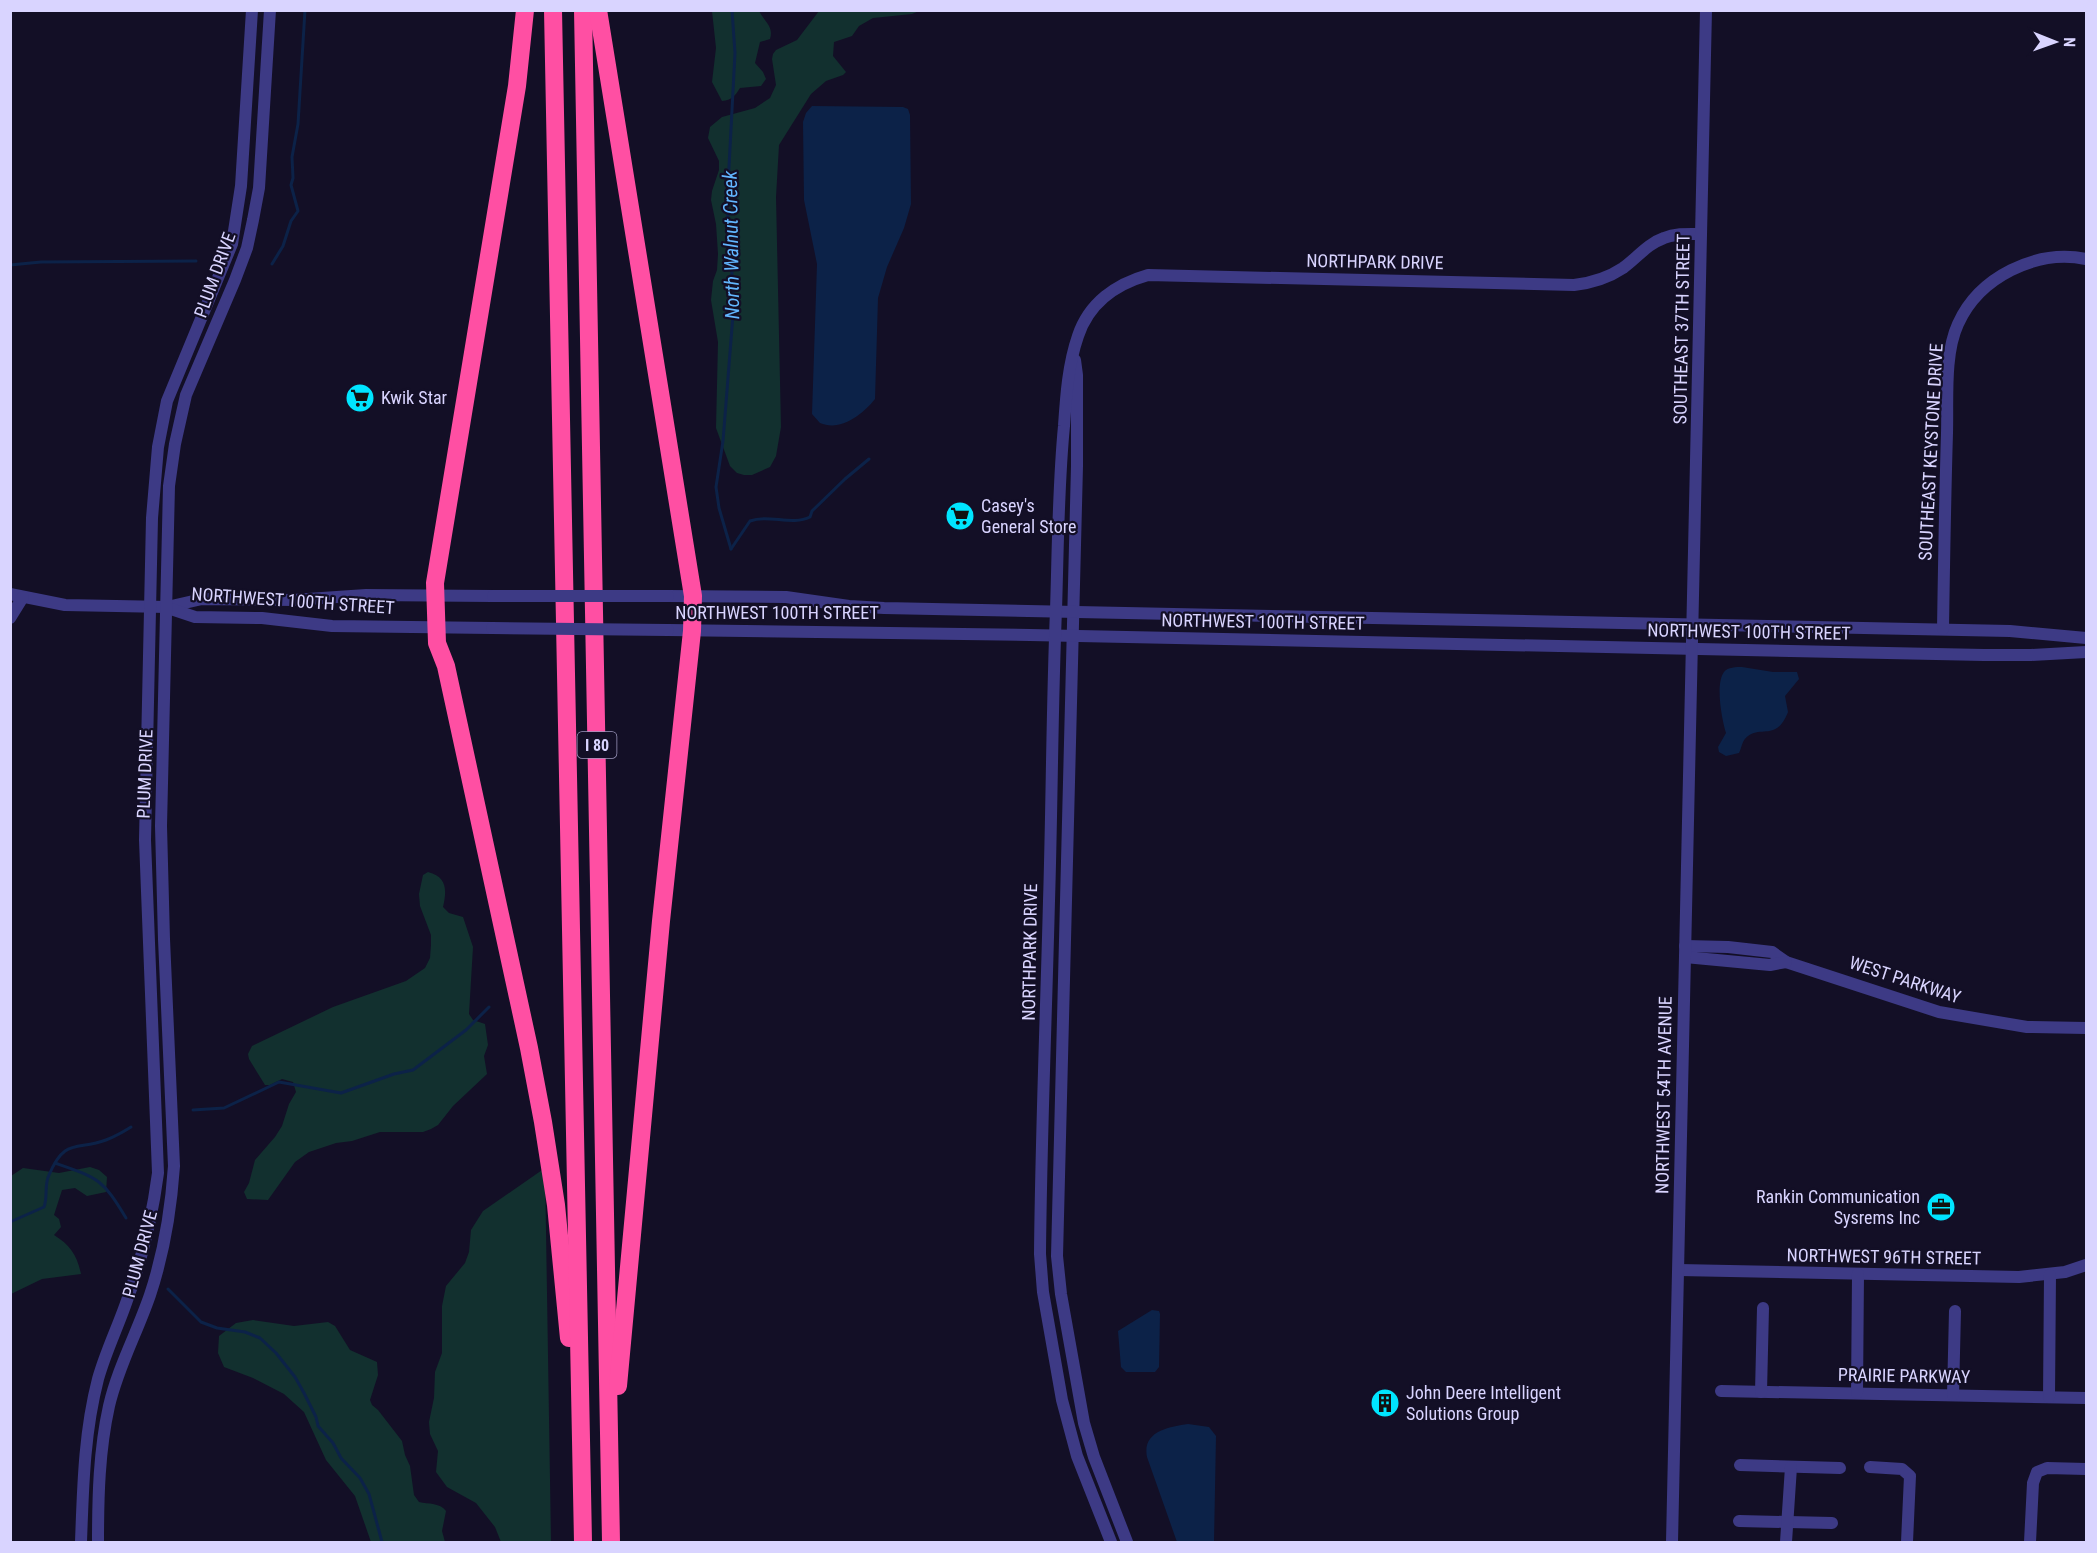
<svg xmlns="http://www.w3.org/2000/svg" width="2097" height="1553" font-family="'Roboto Condensed',sans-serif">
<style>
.green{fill:#12302f}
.water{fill:#0c2248}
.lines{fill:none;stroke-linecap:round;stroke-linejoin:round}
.stream{stroke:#0c2248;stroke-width:3}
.minor{stroke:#3d3a85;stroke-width:12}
.highway{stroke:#ff4fa3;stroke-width:18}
.minor-bridge{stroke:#3d3a85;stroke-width:12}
.labels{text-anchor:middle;stroke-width:4.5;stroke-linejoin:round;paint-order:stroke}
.shield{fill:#130f26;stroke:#9e99be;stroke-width:1.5}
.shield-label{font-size:16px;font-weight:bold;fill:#d9d4ff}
.street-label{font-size:18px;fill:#d9d4ff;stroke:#130f26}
.poi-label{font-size:18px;fill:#d9d4ff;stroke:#130f26;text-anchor:start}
.water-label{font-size:20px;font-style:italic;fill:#62b6ff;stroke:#130f26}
</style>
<rect width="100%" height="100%" fill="#130f26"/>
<g class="green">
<path d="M712,11H759C764,21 774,26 770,39L760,42L755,63L763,72L766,79L761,86L740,88C735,96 732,100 722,101L712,82L716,48Z"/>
<path d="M819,11H919L912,14L873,18L859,26L852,36L834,42L833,56L846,72L843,75L826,81L811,94L779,145L776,197L781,427L776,456L770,467L752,475H744L737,473L730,466L716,428L718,342L711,300L713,281L717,270L718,254L716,224L711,200L712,191L719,170V161L708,138L710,127L722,117L755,108L770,98L776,85L772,59L773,54L776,50L797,40Z"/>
<path d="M428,872C447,877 447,890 443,907L449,913L463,917L473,947L469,1014L473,1020L485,1024L488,1045L484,1056L487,1074L453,1106L438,1125L431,1129L423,1132H380L352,1141L336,1143L309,1152L295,1162L268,1200L247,1199L244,1192L249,1183L255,1160L275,1137L282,1126L289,1104L296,1092L293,1082L282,1079L270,1085H265L249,1059L248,1054L252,1046L333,1007L406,981L425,968L430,958L431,945V935L420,906L419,894L423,875Z"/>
<path d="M90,1167L99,1170L107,1177L106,1192L87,1196L75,1188L62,1190L54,1215L59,1219L61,1227L54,1235C70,1245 77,1255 81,1274L42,1279L11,1294V1176L23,1168L59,1173Z"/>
<path d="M545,1168L551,1542H501L495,1527L476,1503L447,1487L436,1472L438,1451L430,1434L429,1422L434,1398L435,1372L442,1353V1306L446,1286L465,1263L469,1252L471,1230L483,1211Z"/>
<path d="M253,1320L294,1326L328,1322L335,1326L350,1350L377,1362L378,1375L370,1400L372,1405L378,1410L402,1441L405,1455L410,1466L414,1495L419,1502C428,1504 441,1503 446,1511L442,1531L445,1542H371L355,1496L326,1460L304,1412L284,1394L253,1378L224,1367L218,1353L219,1336L236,1323Z"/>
</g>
<g class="water">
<path d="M812,106L903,107L908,109L910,115L911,204L904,228L887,267L878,298L875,399C863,414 841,432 820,423L812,414L817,264L804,200L803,122L806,113Z"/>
<path d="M1742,667L1773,672H1797L1799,679L1785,696L1788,712C1777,741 1761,726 1748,736C1742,740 1742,747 1739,753L1726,756L1719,752L1718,747L1726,733C1722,720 1715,684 1724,672C1728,667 1736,667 1742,667Z"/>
<path d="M1152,1310L1159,1311L1160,1314L1159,1367L1155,1372H1126L1121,1367L1118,1331Z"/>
<path d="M1188,1424L1209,1427L1216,1436L1214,1542H1177L1147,1457C1142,1431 1169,1427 1188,1424Z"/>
</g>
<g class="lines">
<g class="stream">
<path d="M272,264L283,246L291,221L298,211L291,185L293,178L292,157L298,124L305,10"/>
<path d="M10,265L41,262L196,261"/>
<path d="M731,549L719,508L716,487L723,441L734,302L727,205L735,53L732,10"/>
<path d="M731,549L750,521C769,514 792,526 810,517L812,511L845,479L869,459"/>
<path d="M193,1110L224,1108L279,1082L341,1093L394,1074L413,1070L466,1030L489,1007"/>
<path d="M55,1163C98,1178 102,1178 126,1218"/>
<path d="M10,1222L44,1207C48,1196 44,1185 49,1175C65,1137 77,1151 106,1140C114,1137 123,1132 131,1127"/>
<path d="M168,1289L201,1322L217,1328L245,1332L260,1338L276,1353L295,1377L304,1393L316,1417L318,1426L333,1443L341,1458L360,1478L369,1494L382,1542"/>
</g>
<g class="minor">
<path d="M1075,360L1077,375V466L1057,1256L1061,1294L1084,1423L1094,1457L1127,1542"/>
<path d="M10,594L65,605L167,607L202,599L293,600L366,595L493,596"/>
<path d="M668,596L786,597L849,606L884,608L2010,631L2086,638"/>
<path d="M168,608L195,617L262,618L332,626L492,628"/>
<path d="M10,618L23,597"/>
<path d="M1943,629C1944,564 1945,498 1947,433C1948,400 1944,354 1958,324C1979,277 2036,249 2086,259"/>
<path d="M668,630L1030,635L1984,655H2031L2086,652"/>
<path d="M1685,946L1728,947L1772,952L1786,962L1939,1012L2027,1027L2086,1028"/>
<path d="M1685,957L1770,965L1786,962"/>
<path d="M1679,1270L2019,1277L2065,1272L2086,1265"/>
<path d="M1721,1391L2086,1398"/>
<path d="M1761,1392L1763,1308"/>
<path d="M1857,1393L1858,1274"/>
<path d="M1953,1395L1955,1311"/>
<path d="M2049,1397L2050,1275"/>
<path d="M1740,1465L1840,1468"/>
<path d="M1870,1467L1902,1469L1910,1476L1907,1542"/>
<path d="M1739,1521L1832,1523"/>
<path d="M81,1542C83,1488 84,1433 98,1379C105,1354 116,1331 125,1306C141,1263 152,1219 158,1173L145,840L152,518L158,447L167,401L232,244L241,186L252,10"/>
<path d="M98,1542C98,1497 99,1451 109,1406C118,1367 137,1333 150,1295C164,1253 171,1210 174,1166L164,939L161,826L169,486L175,444L186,395L235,280L247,248L253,220L259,188L270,10"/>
<path d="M1111,1542L1077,1456L1062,1400L1043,1292L1040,1254C1041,1137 1046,1019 1049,901C1052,804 1052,707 1056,610C1058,549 1058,488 1064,426C1066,396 1068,365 1078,336C1089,303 1116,284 1148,275L1574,285C1591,283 1608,278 1623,268C1637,258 1647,244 1664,238C1676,233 1689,234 1701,234"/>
<path d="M1672,1542L1706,10"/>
<path d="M1786,1542L1791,1467"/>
<path d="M2030,1542L2033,1483L2037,1472L2047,1468L2086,1469"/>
</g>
<g class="highway">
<path d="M525,10L517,86L435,583L437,643L446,666L529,1048L543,1122L556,1205L569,1338"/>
<path d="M553,10L583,1542"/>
<path d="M583,10L611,1542"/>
<path d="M598,10L693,596L692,631L661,921L618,1386"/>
</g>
<g class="minor-bridge">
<path d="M493,596H668"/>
<path d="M492,628L668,630"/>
</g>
</g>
<defs>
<g id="supermarket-disc" transform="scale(1.5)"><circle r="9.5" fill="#00e5ff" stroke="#130f26"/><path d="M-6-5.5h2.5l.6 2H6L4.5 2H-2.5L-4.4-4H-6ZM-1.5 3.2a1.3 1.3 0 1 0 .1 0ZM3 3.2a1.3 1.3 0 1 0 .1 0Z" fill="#111"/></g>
<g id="office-disc" transform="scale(1.5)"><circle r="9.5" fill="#00e5ff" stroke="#130f26"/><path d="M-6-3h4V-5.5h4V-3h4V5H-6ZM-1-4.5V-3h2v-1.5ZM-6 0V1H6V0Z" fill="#111"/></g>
<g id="building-disc" transform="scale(1.5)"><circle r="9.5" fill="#00e5ff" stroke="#130f26"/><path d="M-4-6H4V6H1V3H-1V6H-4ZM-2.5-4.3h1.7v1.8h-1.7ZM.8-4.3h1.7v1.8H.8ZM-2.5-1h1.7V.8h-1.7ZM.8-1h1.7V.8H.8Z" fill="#111"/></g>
</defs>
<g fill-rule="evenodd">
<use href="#supermarket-disc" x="360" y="398"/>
<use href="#supermarket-disc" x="960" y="516"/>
<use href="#office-disc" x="1941" y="1207"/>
<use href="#building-disc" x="1385" y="1403"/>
</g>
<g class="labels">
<rect class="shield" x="577.5" y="732" width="39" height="26" rx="4.5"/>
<g class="shield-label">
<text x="597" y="751">I 80</text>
</g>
<g class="street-label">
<text transform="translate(1375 262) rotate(1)" y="6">NORTHPARK DRIVE</text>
<text transform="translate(215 275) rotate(-70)" y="6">PLUM DRIVE</text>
<text transform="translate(1682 329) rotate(-89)" y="6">SOUTHEAST 37TH STREET</text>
<text transform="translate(1931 452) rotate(-87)" y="6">SOUTHEAST KEYSTONE DRIVE</text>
<text transform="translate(293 601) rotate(4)" y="6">NORTHWEST 100TH STREET</text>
<text x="777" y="619">NORTHWEST 100TH STREET</text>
<text transform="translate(1263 622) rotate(1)" y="6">NORTHWEST 100TH STREET</text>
<text transform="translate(1749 632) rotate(1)" y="6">NORTHWEST 100TH STREET</text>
<text transform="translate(145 774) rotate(-88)" y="6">PLUM DRIVE</text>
<text transform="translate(1030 952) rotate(-89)" y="6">NORTHPARK DRIVE</text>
<text transform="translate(1905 980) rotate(18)" y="6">WEST PARKWAY</text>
<text transform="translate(1664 1095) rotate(-89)" y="6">NORTHWEST 54TH AVENUE</text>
<text transform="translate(140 1254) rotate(-75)" y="6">PLUM DRIVE</text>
<text transform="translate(1884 1257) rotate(1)" y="6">NORTHWEST 96TH STREET</text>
<text transform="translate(1904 1376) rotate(1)" y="6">PRAIRIE PARKWAY</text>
</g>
<g class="poi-label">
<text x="381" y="404">Kwik Star</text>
<text x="981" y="512">Casey's<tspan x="981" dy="21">General Store</tspan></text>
<text x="1920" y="1203" text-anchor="end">Rankin Communication<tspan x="1920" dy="21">Sysrems Inc</tspan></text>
<text x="1406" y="1399">John Deere Intelligent<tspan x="1406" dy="21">Solutions Group</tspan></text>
</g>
<g class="water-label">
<text transform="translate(731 245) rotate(-91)" y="7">North Walnut Creek</text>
</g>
</g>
<rect width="2097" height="1553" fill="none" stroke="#d9d4ff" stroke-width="24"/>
<g transform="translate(2055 42) rotate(91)" stroke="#130f26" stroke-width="4.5" paint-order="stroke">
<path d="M0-4.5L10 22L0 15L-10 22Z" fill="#d9d4ff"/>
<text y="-9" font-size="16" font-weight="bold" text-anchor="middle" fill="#d9d4ff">N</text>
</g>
</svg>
